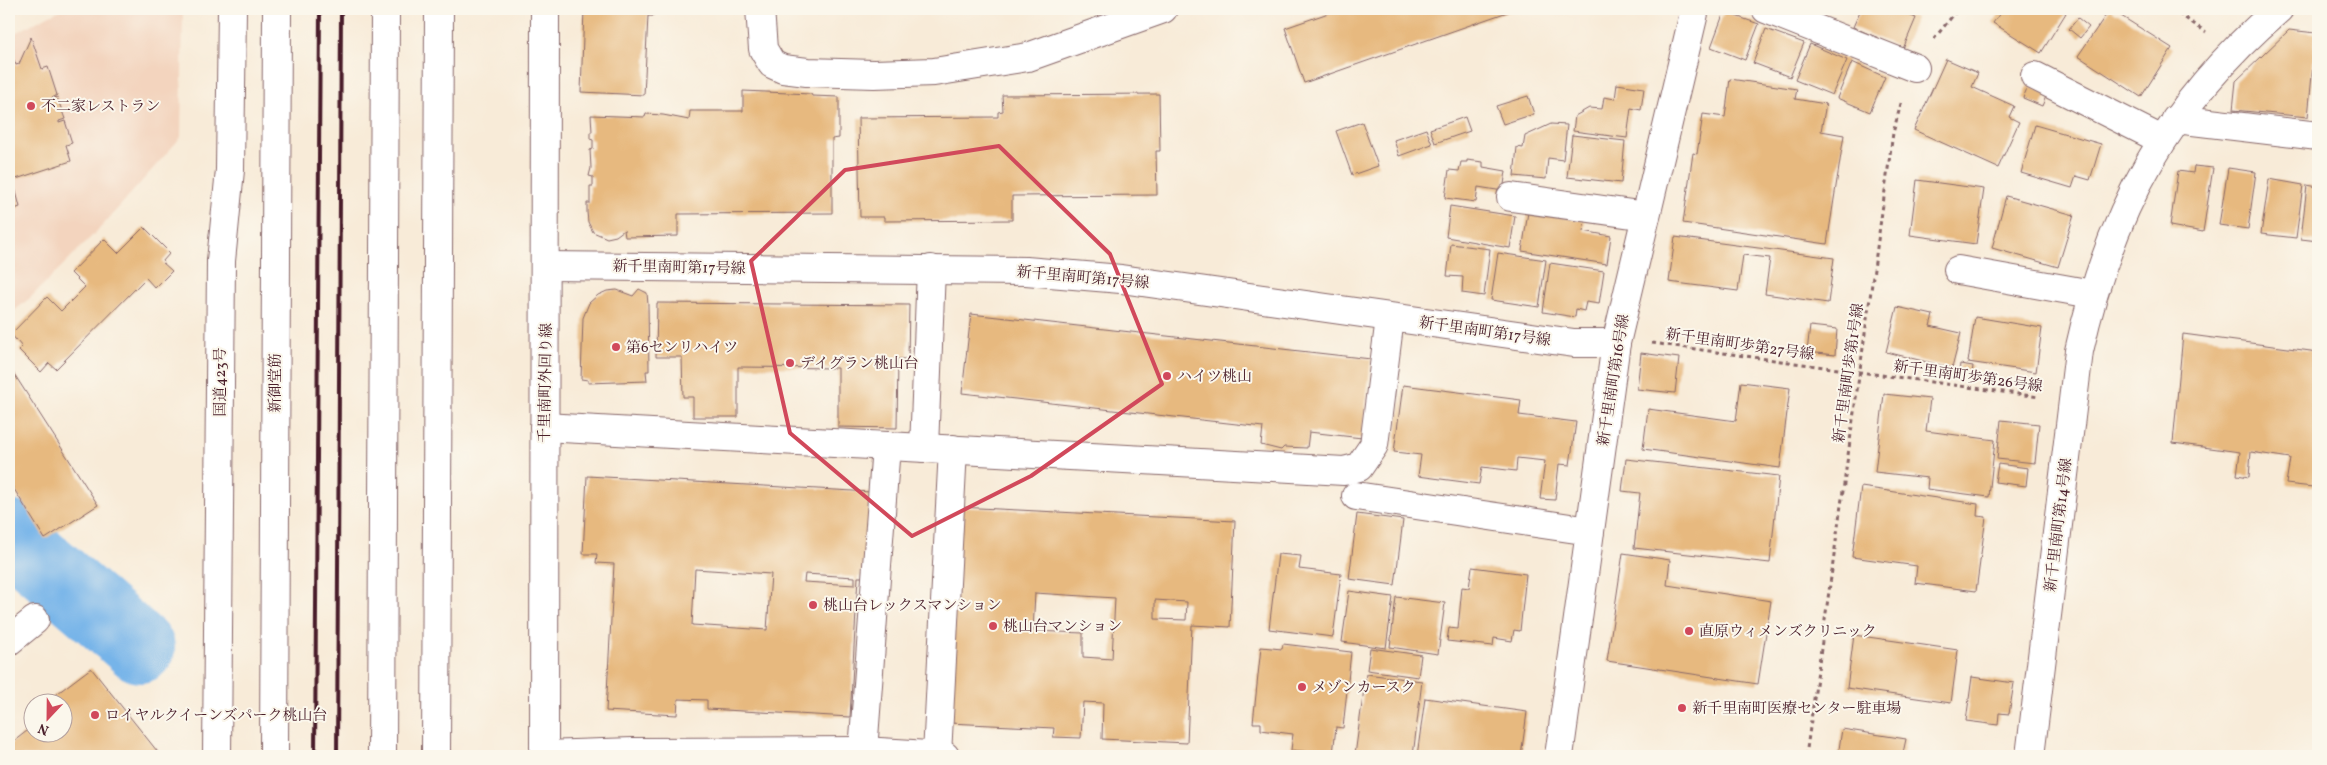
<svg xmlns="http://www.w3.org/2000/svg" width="2327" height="765" font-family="Vollkorn,'Noto Serif JP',serif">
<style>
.built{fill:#f3d4be}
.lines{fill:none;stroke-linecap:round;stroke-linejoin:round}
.river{stroke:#76b4e9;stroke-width:70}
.building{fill:#e7b97f;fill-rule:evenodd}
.minor-casing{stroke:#876668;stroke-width:30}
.highway-casing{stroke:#876668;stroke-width:30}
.path{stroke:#876668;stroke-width:3;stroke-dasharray:4 4;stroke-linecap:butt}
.minor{stroke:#fff;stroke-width:28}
.highway{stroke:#fff;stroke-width:28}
.rail{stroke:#4a1f2b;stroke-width:4}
.marked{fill:none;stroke:#d1495b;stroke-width:4;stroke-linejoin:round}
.poi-dot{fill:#d1495b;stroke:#fbf7ec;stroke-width:2}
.labels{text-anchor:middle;stroke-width:4;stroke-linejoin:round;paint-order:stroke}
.poi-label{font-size:15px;fill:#4a1f2b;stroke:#fbf7ec;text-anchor:start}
.street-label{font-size:15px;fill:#4a1f2b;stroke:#fbf7ec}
</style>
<rect width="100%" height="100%" fill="#fbf7ec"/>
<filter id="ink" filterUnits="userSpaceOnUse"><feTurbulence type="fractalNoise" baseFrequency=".02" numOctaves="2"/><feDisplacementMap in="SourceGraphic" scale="10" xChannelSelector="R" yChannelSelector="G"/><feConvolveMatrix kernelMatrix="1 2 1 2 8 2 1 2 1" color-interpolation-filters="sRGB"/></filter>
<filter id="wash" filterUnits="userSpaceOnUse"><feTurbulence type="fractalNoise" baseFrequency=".0096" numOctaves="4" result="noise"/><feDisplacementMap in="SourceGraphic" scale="20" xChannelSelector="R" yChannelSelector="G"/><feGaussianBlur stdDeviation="1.12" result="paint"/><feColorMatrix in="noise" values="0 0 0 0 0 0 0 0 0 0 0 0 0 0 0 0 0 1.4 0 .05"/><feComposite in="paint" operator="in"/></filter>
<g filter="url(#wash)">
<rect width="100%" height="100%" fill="#f8ebd8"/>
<path class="built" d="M62,9H183L181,137L103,225L30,298L9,315V36Z"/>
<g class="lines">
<path class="river" d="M9,535L140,648"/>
</g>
<g id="blocks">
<g class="building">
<path d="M584,9H653V16H648L644,95L581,92Z"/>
<path d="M1340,9H1516L1304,83L1285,28Z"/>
<path d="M1861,9H1894L1916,18L1903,49L1853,27Z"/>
<path d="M2003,9H2060L2066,13L2041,53L1993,23Z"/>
<path d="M2110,9L2172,48L2141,97L2078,56Z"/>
<path d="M1724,12L1759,24L1745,60L1711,47Z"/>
<path d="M2078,18L2089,27L2080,38L2069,29Z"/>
<path d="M1766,29L1804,43L1790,77L1753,63Z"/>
<path d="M2289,30L2316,33L2308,117L2233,110L2236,81Z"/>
<path d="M31,37L42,69L48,67L57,95L51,99L57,97L65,119L59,121V123L65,121L72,143L66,145L71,161L13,180L20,207L9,211V62L14,60L16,65L19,64Z"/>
<path d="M1810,44L1847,60L1832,95L1795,80Z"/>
<path d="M1946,59L1978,73L1972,87L2014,106L2009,117L2019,122L1998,168L1914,130Z"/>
<path d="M1852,62L1885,77L1870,112L1837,98Z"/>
<path d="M1730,79L1797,89L1795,99L1826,104L1821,131L1844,135L1827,244L1683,223L1693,153L1697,154L1703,114L1725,117Z"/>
<path d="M1617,84L1644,88L1641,110L1631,108L1627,138L1573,131L1575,116L1589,108L1602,109L1604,97L1615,99Z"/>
<path d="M2028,86L2047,94L2042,106L2023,98Z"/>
<path d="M743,91L811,94L812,96L839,97V138L832,139V213L678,214V236L625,237L624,230L616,236L607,238L593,232L588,222L587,212V203H590V186H593V177L589,176L591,168L590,150L593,149V140L590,139V132H592L591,115L645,117L646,114L663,115L689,120L690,111H743Z"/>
<path d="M1159,94L1160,151H1156L1157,195L1012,196V220L884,221V217H860L858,118L998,117V112L1003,111L1002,95Z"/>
<path d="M1528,96L1534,114L1503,124L1496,106Z"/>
<path d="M1465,117L1470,131L1435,143L1430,129Z"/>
<path d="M1362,122L1378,166L1352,175L1336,131Z"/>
<path d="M1551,124L1567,125L1563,160L1548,158L1546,179L1514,176L1517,147L1523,148L1525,136Z"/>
<path d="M2035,125L2101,144L2090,180L2076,176L2072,188L2021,173Z"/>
<path d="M1426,129L1432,144L1399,156L1394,140Z"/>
<path d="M1572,135L1625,141L1621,183L1567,177Z"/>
<path d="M1467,160L1483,162V167L1506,171L1503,191L1478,187L1476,202L1445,198L1449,170L1459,171L1461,162H1467Z"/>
<path d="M2194,166L2213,168L2203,232L2170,226L2178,171L2193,173Z"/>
<path d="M2228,168L2256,172L2248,229L2219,225Z"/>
<path d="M2269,179L2303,185L2296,238L2261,234Z"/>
<path d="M1917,180L1984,189L1976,244L1910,235Z"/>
<path d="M2307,185L2318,187V241L2301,239Z"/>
<path d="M2006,196L2074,215L2058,267L1992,248Z"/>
<path d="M1450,206L1515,216L1510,248L1446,237Z"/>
<path d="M1528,212L1585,221L1583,231L1611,236L1607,264L1522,251Z"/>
<path d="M144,227L170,253L162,262L172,271L155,288L146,278L56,369L49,363L41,372L19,350L22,347L11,334L47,297L61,311L85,287L71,273L104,239L118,253Z"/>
<path d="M1675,237L1834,258L1828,303L1765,294L1770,258L1743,255L1738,291L1669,282Z"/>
<path d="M1451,244L1490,249L1484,296L1462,293L1463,277L1447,276Z"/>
<path d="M1498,253L1546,260L1539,307L1491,300Z"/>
<path d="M1550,263L1604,271L1599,304L1586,302L1584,311L1576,309L1575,317L1543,312Z"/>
<path d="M639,289L647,293L648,305L649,371H646L647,381L588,383V380L581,379L583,318L589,303L598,295L607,291L617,290L633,296Z"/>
<path d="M657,303L909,305L908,359H898L897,428L838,427V368L738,367V417H693V397H683L682,357H656Z"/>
<path d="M1897,307L1933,315L1930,326L1961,333L1952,368L1886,352Z"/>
<path d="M971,314L1371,359L1362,438L1309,432L1307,448L1284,447L1281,450L1261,445L1263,427L962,393Z"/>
<path d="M1975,317L2042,328L2036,372L1968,362Z"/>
<path d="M1810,326L1837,329L1835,355L1807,352Z"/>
<path d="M2183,334L2318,352V460L2316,459L2313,487L2286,484L2290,458L2251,452L2249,477L2237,475L2240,452L2173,443Z"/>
<path d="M1641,353L1679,358L1675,393L1637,389Z"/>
<path d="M1960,364L1973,366L1972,374L1959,372Z"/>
<path d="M9,366L98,505L45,539L9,481Z"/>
<path d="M1741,382L1790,388L1780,468L1643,449L1648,409L1736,421Z"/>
<path d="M1403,385L1521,400L1519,415L1576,422L1570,465L1559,464L1555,500L1540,499L1545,461L1517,458L1516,471L1482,467L1479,484L1418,476L1421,455L1394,452Z"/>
<path d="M1884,394L1930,399L1926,431L1995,440L1989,497L1927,489L1928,478L1875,472Z"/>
<path d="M2001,420L2039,424L2035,463L1997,459Z"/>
<path d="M1626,459L1779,476L1770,563L1634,548L1640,493L1622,491Z"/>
<path d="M1998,464L2028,468L2026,486L1995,482Z"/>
<path d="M587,476L871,492L867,577H858L850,717L707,709V700L678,699L677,715L606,711L614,564L596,563L597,554H583ZM695,569L771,574L767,630L692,625ZM805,574L855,577V585L804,582Z"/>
<path d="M1861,487L1978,504L1977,516L1986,517L1976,591L1915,583L1917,566L1852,557Z"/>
<path d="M959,507L1235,521L1230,627L1192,625L1187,743L1102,739L1103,703L1083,702L1081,738L1053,737L1054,728L949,723ZM1035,593L1115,598L1112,659L1083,657V633L1033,631ZM1155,600L1187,602L1186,620L1155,619Z"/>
<path d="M1357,514L1403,520L1395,585L1349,579Z"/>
<path d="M1623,553L1670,560L1667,585L1771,601L1758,684L1607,661Z"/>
<path d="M1278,554L1301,556L1299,569L1341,574L1333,637L1269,629Z"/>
<path d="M1472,567L1526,574L1520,631L1514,630L1512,641L1494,638L1493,646L1447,641L1449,628L1458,629L1462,587L1469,588Z"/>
<path d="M1349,591L1393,597L1386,648L1342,642Z"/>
<path d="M1396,597L1445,603L1438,654L1390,647Z"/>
<path d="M1854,635L1958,650L1951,703L1847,688Z"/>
<path d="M1283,644L1351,652L1343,728L1336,727L1333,754L1291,750L1293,734L1261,730V723H1253L1261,647L1282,649Z"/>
<path d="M1370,648L1421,655L1418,677L1367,670Z"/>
<path d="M91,668L161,756H9V745L32,727V732H62V702H46Z"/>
<path d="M1366,674L1422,681L1413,756L1355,755Z"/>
<path d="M1972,677L2014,683L2009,714L1999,713L1998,725L1966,721Z"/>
<path d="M1425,698L1527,712L1521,756H1417Z"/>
<path d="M1842,729L1906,739L1903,753L1911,756H1838Z"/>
</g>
</g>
</g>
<g filter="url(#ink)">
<use href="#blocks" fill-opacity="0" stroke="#876668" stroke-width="1"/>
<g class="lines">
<g class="minor-casing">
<g id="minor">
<path d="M760,9L763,49L772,64L783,69L807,72L874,74L934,72L1028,57L1163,9"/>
<path d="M1766,9L1915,68"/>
<path d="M2035,76L2162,140"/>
<path d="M2176,119L2318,136"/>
<path d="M1511,197L1646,216"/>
<path d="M546,266L1026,271L1121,279L1574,343H1616"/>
<path d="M1958,270L2092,294"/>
<path d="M544,427L1344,471L1359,467L1374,445L1390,318"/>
<path d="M924,448L931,269"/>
<path d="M1356,496L1590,531"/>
<path d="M9,641L35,620"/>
<path d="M863,751L886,446"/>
<path d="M544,755L633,752L863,751L945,756"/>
<path d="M937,755L953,449"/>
<path d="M544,756L545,9"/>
<path d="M1559,756L1616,343L1695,9"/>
<path d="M2030,756L2079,351C2110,210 2169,103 2279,9"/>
</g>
</g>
<g class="highway-casing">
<g id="highway">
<path d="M217,756L221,261L230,170L232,9"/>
<path d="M274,756L277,9"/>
<path d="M382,756L385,9"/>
<path d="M436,756L439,9"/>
</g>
</g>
<g class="path">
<path d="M2172,9L2206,32"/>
<path d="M1934,39L1958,9"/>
<path d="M1652,343L2039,397"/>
<path d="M1806,756L1893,133L1902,100"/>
</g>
<use href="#minor" class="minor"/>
<use href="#highway" class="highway"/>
<g class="rail">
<path d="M315,756L320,9"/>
<path d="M337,756L341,9"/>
</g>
</g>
</g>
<path class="marked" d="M999,146L1110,254L1162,384L1031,476L912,536L790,433L751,261L845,170Z"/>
<g class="poi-dot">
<circle cx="31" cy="106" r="5"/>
<circle cx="616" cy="347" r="5"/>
<circle cx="790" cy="363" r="5"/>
<circle cx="1167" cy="376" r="5"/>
<circle cx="813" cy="605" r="5"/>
<circle cx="993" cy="626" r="5"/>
<circle cx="1689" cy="631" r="5"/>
<circle cx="1302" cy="687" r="5"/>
<circle cx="1682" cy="708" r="5"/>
<circle cx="95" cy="715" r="5"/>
</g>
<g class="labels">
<g class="poi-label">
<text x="41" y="111">不二家レストラン</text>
<text x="626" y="352">第6センリハイツ</text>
<text x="800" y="368">デイグラン桃山台</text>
<text x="1177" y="381">ハイツ桃山</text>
<text x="823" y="610">桃山台レックスマンション</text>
<text x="1003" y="631">桃山台マンション</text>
<text x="1699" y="636">直原ウィメンズクリニック</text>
<text x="1312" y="692">メゾンカースク</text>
<text x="1692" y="713">新千里南町医療センター駐車場</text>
<text x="105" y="720">ロイヤルクイーンズパーク桃山台</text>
</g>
<g class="street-label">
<text transform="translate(679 267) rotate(1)" y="5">新千里南町第17号線</text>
<text transform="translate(1083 277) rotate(5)" y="5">新千里南町第17号線</text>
<text transform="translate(1485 331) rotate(8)" y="5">新千里南町第17号線</text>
<text transform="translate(1740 344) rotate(8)" y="5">新千里南町歩第27号線</text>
<text transform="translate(1848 373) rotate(-82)" y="5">新千里南町歩第1号線</text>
<text transform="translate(1968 376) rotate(8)" y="5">新千里南町歩第26号線</text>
<text transform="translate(1613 380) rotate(-81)" y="5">新千里南町第16号線</text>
<text transform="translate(220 382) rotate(-90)" y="5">国道423号</text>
<text transform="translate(275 383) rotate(-90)" y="5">新御堂筋</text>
<text transform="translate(545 383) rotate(-89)" y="5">千里南町外回り線</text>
<text transform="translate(2058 525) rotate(-83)" y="5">新千里南町第14号線</text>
</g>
</g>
<rect width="2327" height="765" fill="none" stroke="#fbf7ec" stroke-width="30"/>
<g transform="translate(48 718) rotate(202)"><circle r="24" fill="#fbf7ec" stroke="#b4a19f"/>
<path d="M0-4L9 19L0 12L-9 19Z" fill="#d1495b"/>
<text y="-8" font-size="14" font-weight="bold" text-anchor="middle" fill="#4a1f2b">N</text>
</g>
</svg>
